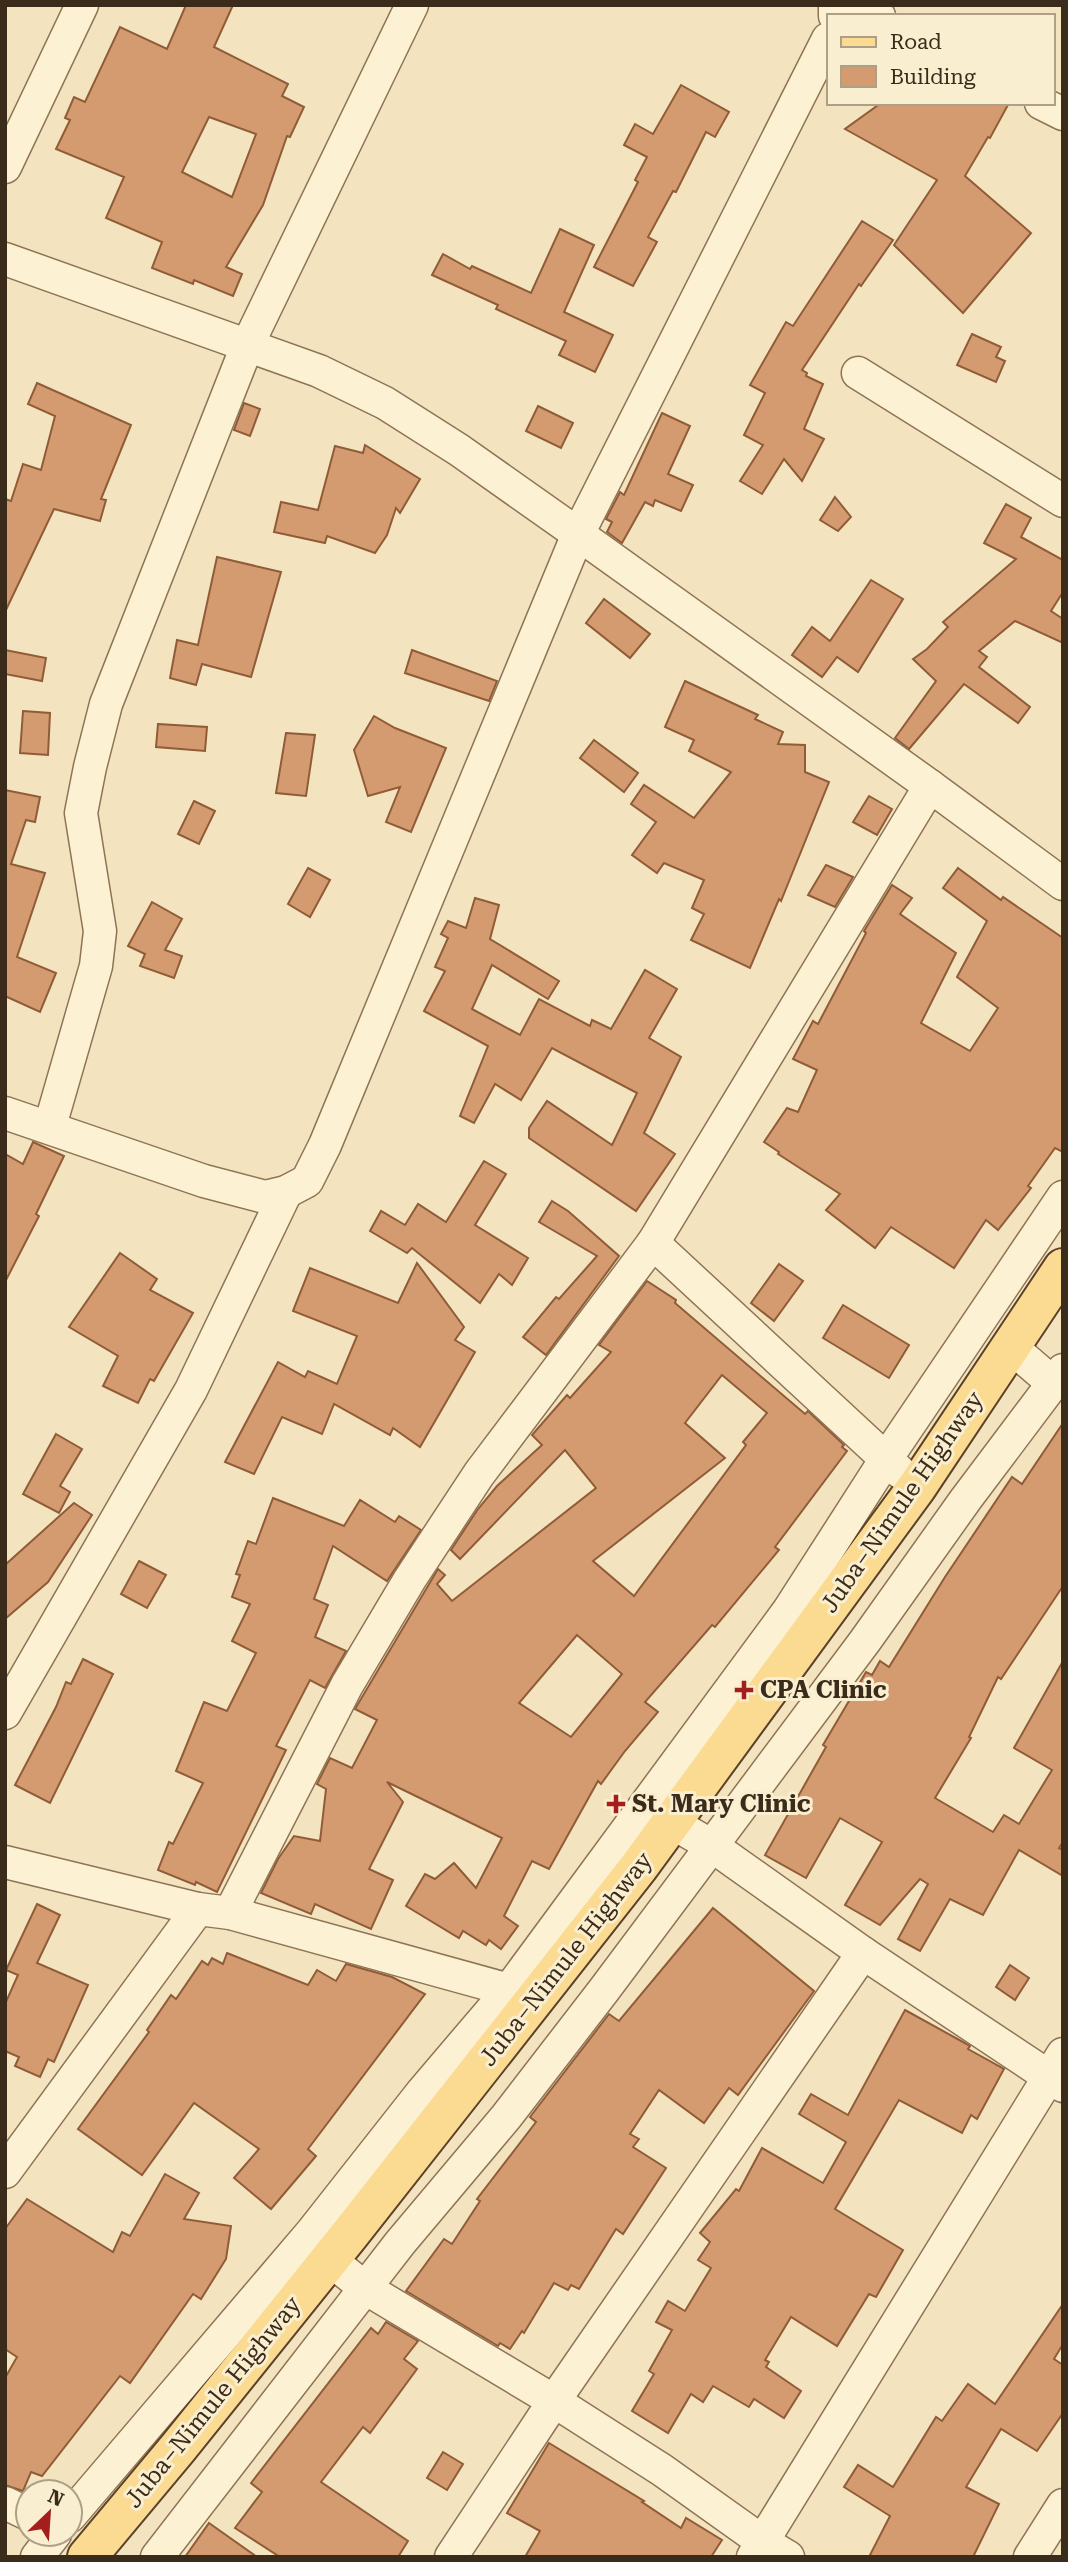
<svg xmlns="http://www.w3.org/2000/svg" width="1068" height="2562" font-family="'Roboto Serif',serif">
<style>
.building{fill:#d59b70;stroke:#905c38;stroke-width:2;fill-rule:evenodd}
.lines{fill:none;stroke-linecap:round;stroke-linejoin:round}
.street-casing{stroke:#8e7455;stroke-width:35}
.primary-casing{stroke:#5b412a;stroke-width:42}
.street{stroke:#fdf1d3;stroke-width:32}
.primary{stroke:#fbdb92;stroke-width:38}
.poi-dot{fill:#a41e1e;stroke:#f9eecf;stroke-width:2.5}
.labels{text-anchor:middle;stroke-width:6;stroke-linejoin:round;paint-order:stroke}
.street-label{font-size:24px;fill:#3b2b1b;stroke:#f9eecf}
.poi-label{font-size:24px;font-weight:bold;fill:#3b2b1b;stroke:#f9eecf;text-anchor:start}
</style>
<rect width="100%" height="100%" fill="#f3e4bf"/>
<g class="building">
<path d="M186,5H233L214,47L288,84L282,96L304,107L290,137L287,136L263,205L226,267L242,274L233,296L194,280L193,284L152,268L162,242L106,218L124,177L56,149L70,120L65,118L74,97L85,102L120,27L167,49ZM209,117L256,134L232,197L182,172Z"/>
<path d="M681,85L729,112L715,137L706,132L676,192L673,191L648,237L657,242L633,286L594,267L638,182L635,180L647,157L624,145L635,124L653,134Z"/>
<path d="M881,103H1009L990,138L988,137L965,176L1031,233L963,313L894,245L937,180L845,129Z"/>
<path d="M862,221L893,240L861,286L859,284L802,370L807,373L806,376L823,384L804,429L824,439L802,481L784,459L762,494L740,481L763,445L744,435L765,393L750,385L786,322L793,326Z"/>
<path d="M560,229L594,245L564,312L613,335L595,372L559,355L566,341L496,309L498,305L432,275L443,254L470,269L472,266L531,293Z"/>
<path d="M972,334L1001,347L996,357L1005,361L996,382L957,365Z"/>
<path d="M37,383L131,425L101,499L106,500L100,521L54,509L5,612V499L11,501L23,464L41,470L55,416L28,404Z"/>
<path d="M244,403L260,409L250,436L234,430Z"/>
<path d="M538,406L573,423L561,448L526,431Z"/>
<path d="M662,413L690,426L668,474L693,485L681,511L655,500L653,506L645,502L622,543L607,532L612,522L606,519L620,492L624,495Z"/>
<path d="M365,445L420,479L400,513L396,508L387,535L375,553L327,536L325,543L274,532L281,502L318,510L335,446L363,453Z"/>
<path d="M835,497L851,517L838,531L820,520Z"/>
<path d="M1006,504L1031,518L1021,537L1063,560V592L1051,611L1063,619V643L1015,621L979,651L987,657L979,667L1030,707L1018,723L964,684L909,749L895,738L936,681L913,659L927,649L948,627L943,622L1016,559L984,543Z"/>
<path d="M217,557L281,572L251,677L202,664L196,685L170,678L177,640L198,645Z"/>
<path d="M871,580L903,599L858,672L837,657L822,677L792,655L812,627L830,641Z"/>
<path d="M604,599L650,634L630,658L586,623Z"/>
<path d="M5,650L46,658L42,681L5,674Z"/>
<path d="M412,650L497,681L489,701L405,673Z"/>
<path d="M685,681L758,715L755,719L783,732L778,744L805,745V772L829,782L781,901L779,899L750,968L691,940L704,914L692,908L704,880L664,863L657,873L632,855L656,822L631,804L644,785L694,818L731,772L689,751L694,740L665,727Z"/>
<path d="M23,711L50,713L48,755L20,753Z"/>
<path d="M374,716L395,728L446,748L411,832L386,822L400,787L368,796L354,750Z"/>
<path d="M158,724L207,727L205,751L156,747Z"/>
<path d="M286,733L315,735L306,796L276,793Z"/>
<path d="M594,740L638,773L624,792L580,758Z"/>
<path d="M5,790L40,797L35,822L26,820L11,864L45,873L17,957L56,973L40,1012L5,996Z"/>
<path d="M869,796L892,809L877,835L853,822Z"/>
<path d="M194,801L215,811L199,844L178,834Z"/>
<path d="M826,865L853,877L835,907L808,895Z"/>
<path d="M308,868L330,880L310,917L288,904Z"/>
<path d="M958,868L1001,900L1003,897L1063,938V1152L1055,1148L1028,1186L1031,1188L998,1230L986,1220L954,1268L891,1227L875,1248L826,1210L840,1194L778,1154L779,1152L764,1142L787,1108L798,1112L817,1070L793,1059L813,1021L818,1024L866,933L864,931L892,885L912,898L900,914L956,953L921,1023L970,1051L998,1008L957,977L987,921L943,888Z"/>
<path d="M475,898L499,905L490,939L559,981L548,999L492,965L472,1009L520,1035L539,999L590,1026L592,1020L611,1029L645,970L677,989L649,1038L681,1057L644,1133L675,1154L636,1211L529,1138V1128L547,1101L612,1145L637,1093L552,1048L521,1100L495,1084L474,1123L460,1116L488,1046L424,1011L445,971L435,967L448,938L441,934L448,921L466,928Z"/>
<path d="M152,902L182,919L165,950L182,956L174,978L140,966L145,954L128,946Z"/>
<path d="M33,1142L64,1156L36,1214L39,1216L5,1282V1154L23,1164Z"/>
<path d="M484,1161L506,1174L475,1225L528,1258L512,1285L499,1274L480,1303L412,1248L407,1253L370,1231L381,1211L405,1225L418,1204L446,1222Z"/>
<path d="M552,1201L568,1211L619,1256L546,1355L523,1337L556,1297L559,1299L597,1256L539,1222Z"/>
<path d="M120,1253L157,1279L150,1290L193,1313L154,1381L150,1379L138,1403L103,1386L118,1356L69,1327Z"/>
<path d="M417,1263L464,1327L455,1340L475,1352L420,1447L393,1428L390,1435L334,1404L322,1434L282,1417L254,1474L225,1462L278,1362L305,1377L308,1371L337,1384L357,1336L293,1311L310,1268L398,1303Z"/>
<path d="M779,1264L803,1281L774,1321L751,1303Z"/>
<path d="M647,1281L676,1300L675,1303L805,1414L808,1411L844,1445L842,1447L847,1451L775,1547L779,1550L715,1627L712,1625L645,1702L658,1712L625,1751L601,1784L598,1781L549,1869L532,1861L504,1916L518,1926L501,1949L489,1940L486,1945L463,1931L459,1938L406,1906L425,1874L435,1879L454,1863L476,1888L502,1838L387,1782L403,1802L369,1869L393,1880L371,1929L315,1904L311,1914L261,1893L278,1859L294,1836L320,1841L326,1789L317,1784L330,1758L352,1768L377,1720L355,1709L438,1569L445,1575L437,1584L452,1601L596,1488L565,1450L460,1559L451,1550L478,1509L497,1486L542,1445L532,1435L567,1395L570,1398L611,1352L599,1345ZM722,1375L767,1413L743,1442L746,1445L634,1596L593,1561L725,1458L685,1423ZM577,1635L622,1674L571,1737L519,1703Z"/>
<path d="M843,1305L909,1345L889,1378L823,1338Z"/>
<path d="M1063,1423V1586L1001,1679L998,1677L969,1737L971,1738L935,1798L993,1832L1004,1815L1019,1824L1052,1770L1014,1748L1063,1661V1842L1059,1848L1063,1850V1876L1019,1850L983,1915L950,1899L920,1951L898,1939L928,1884L920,1879L880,1925L845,1905L882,1842L840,1818L806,1878L765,1855L826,1747L823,1745L866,1672L872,1675L880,1661L889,1667L945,1577L1012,1477L1022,1484Z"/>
<path d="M56,1434L82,1449L60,1486L70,1492L59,1513L23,1494Z"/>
<path d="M273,1498L344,1526L360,1500L395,1522L399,1516L421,1530L387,1581L333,1546L314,1599L328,1605L315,1637L346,1651L325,1688L310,1680L276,1746L286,1750L217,1892L196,1882L195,1885L158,1870L169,1842L173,1844L203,1783L176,1771L204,1702L227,1711L256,1653L232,1641L250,1604L232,1597L240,1575L236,1574L248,1541L256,1544Z"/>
<path d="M74,1503L92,1515L48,1582L5,1619V1565Z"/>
<path d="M139,1561L166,1575L147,1608L121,1594Z"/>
<path d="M83,1659L113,1674L50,1803L15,1785L56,1707L66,1682L71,1684Z"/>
<path d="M37,1904L60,1915L37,1963L88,1985L54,2062L48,2059L40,2077L15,2066L19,2057L5,2051V2004L18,1975L6,1970Z"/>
<path d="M713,1908L814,1991L738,2095L729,2088L704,2123L659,2090L630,2134L639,2139L633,2147L666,2168L623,2234L616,2229L579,2289L571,2285L568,2290L554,2283L524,2333L522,2331L510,2349L500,2343L498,2346L406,2291L444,2239L452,2244L480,2201L477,2199L536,2122L530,2117L609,2014L619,2021Z"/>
<path d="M227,1953L308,1985L317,1970L336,1981L346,1964L392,1977L425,1994L308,2149L316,2156L271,2209L234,2178L259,2149L194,2103L142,2175L78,2129L149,2032L147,2030L171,1995L176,1999L202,1961L208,1965L212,1958L223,1964Z"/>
<path d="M1010,1965L1029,1978L1015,2000L996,1987Z"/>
<path d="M905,2010L963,2042L970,2046L968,2049L1004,2069L977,2119L971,2115L962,2133L899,2100L835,2209L903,2250L876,2297L869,2294L837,2346L791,2317L765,2360L769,2362L766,2367L801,2391L784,2418L754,2399L749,2407L713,2386L703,2402L691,2394L668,2433L632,2411L654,2374L649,2371L672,2330L656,2322L668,2301L685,2311L711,2268L698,2260L710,2242L700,2233L736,2189L739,2191L762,2148L823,2183L846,2142L799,2114L811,2094L848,2115Z"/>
<path d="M165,2174L199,2193L184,2219L231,2226L226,2259L201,2299L193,2294L130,2383L120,2376L42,2476L31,2472L23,2491L5,2485V2378L17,2357L5,2349V2229L27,2199L113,2252L122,2232L130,2236Z"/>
<path d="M1063,2304V2344L1054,2359L1063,2365V2413L1037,2451L1001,2429L966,2487L999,2504L973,2557H869L890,2516L844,2487L858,2465L893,2487L936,2417L942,2421L968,2384L995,2404Z"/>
<path d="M386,2322L418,2341L404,2359L417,2369L370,2433L363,2427L321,2482L408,2541L398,2557H280L235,2528L262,2492L251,2483L371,2328L378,2334Z"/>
<path d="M549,2443L644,2501L642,2502L681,2528L686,2518L722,2540L711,2557H525L540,2531L507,2513Z"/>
<path d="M443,2452L463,2464L447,2490L427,2478Z"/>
<path d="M209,2523L257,2557H185Z"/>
</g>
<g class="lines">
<g class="street-casing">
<g id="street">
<path d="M835,5V16"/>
<path d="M860,5L879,16"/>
<path d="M1041,103L1063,114"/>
<path d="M5,167L82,5"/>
<path d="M5,259L319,371L385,403L459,450L578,534L930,786L1063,884"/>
<path d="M858,373L1063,501"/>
<path d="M5,1113L204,1181L265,1197L286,1192L307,1181L325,1145L578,534L828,39"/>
<path d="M50,1126L96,966L100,931L81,813L90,767L106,704L247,346L412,5"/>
<path d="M653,1243L900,1472"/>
<path d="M1011,1347L1054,1384"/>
<path d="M5,1713L191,1390L286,1192"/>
<path d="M671,1822L712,1846L863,1953L1063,2086"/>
<path d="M5,1862L198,1909L230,1913L509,1990L526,1991"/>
<path d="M230,1913L347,1685L410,1579L479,1474L653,1243L930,786"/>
<path d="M5,2172L198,1909"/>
<path d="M329,2259L365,2288L554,2401L662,2470L763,2542L788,2557"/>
<path d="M5,2503L28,2514"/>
<path d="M70,2516L312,2232L423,2091L509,1990L789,1610L886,1459L1063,1197"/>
<path d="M37,2557L55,2534"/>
<path d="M157,2557L400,2243L506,2117L604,1990L865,1641L966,1499L1063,1370"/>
<path d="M451,2557L554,2401L863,1953"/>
<path d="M753,2557L1063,2054"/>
<path d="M1030,2557L1063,2505"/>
</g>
</g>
<g class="primary-casing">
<path id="primary" d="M87,2557L178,2448L350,2234L638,1868L917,1487L1063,1268"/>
</g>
<use href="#street" class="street"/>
<use href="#primary" class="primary"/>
</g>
<g class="poi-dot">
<path d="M740.5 1679.5h7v7h7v7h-7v7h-7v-7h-7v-7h7z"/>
<path d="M612.5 1793.5h7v7h7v7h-7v7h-7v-7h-7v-7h7z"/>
</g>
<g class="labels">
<g class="street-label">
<text transform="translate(902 1502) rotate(-55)" y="8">Juba–Nimule Highway</text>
<text transform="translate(566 1959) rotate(-52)" y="8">Juba–Nimule Highway</text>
<text transform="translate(213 2402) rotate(-51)" y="8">Juba–Nimule Highway</text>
</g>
<g class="poi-label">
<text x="760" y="1698">CPA Clinic</text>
<text x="632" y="1812">St. Mary Clinic</text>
</g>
</g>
<rect width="1068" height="2562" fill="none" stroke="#3b2b1b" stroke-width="14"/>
<rect x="827" y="14" width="228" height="91" fill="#f9eecf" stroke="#ada087" stroke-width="2"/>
<rect x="841" y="37" width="35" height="10" fill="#fbdb92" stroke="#ada087" stroke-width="2"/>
<text x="890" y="49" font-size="21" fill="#3b2b1b">Road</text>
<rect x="841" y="66" width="35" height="21" fill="#d59b70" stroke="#ada087" stroke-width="2"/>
<text x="890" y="84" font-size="21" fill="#3b2b1b">Building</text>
<g transform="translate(49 2513) rotate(25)"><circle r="33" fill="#f9eecf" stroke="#ada087" stroke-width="2"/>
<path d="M0-5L12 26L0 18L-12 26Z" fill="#a41e1e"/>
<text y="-10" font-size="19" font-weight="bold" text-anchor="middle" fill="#3b2b1b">N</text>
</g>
</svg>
